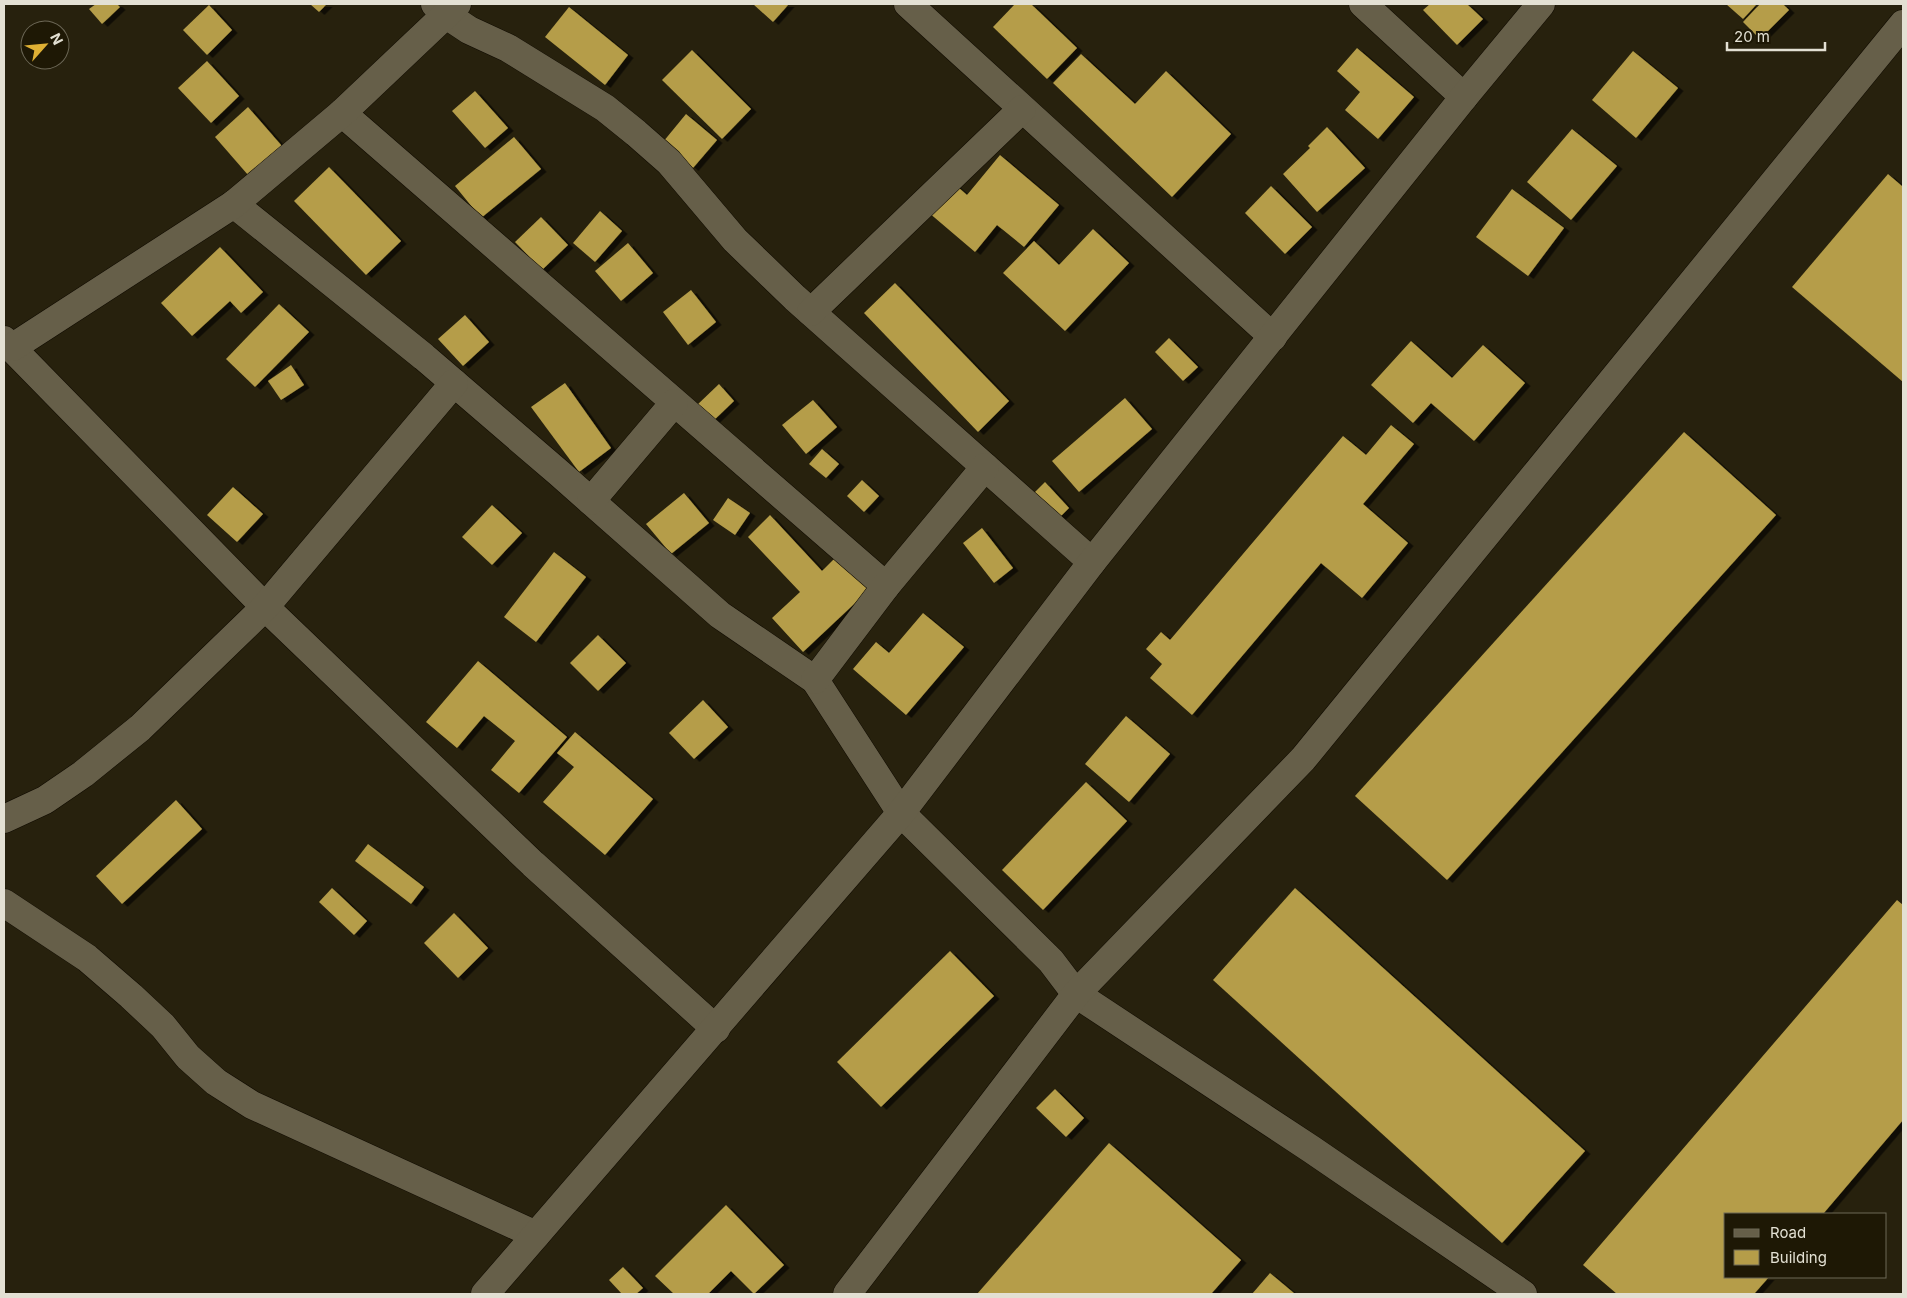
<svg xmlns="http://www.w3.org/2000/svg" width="1907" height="1298" font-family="Inter,sans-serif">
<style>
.building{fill:#b59d49;filter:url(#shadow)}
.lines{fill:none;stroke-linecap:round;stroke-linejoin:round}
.minor-casing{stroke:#100b00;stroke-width:29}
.minor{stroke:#665f49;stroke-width:28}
</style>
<defs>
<filter id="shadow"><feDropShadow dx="5.5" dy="3" stdDeviation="0" flood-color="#0009"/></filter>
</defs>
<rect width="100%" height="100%" fill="#27210d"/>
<g class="building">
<path d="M96,4H117L120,7L102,24L89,9Z"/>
<path d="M310,4H327L319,12Z"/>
<path d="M753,4H789L773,22Z"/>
<path d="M1015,4H1031L1077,48L1047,79L993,27Z"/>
<path d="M1430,4H1467L1483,19L1457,45L1423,10Z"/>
<path d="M1726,4H1757L1743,19Z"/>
<path d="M1760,4H1783L1789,10L1760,39L1743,22Z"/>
<path d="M209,5L232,30L207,55L183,30Z"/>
<path d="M569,7L628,55L605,85L545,37Z"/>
<path d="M1357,48L1414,97L1378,139L1345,110L1360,92L1337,71Z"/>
<path d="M692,50L751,109L722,139L662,80Z"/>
<path d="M1633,51L1678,88L1636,138L1592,100Z"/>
<path d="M1081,54L1135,104L1166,71L1231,134L1172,197L1053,83Z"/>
<path d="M207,61L239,96L211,123L178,88Z"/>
<path d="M475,91L508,128L485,148L452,111Z"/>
<path d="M248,107L288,153L255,183L215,137Z"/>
<path d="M686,114L717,140L693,168L663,142Z"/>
<path d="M1327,127L1365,168L1317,212L1283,174L1310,148L1308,146Z"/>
<path d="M1572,129L1617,166L1571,220L1527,182Z"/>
<path d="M514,137L541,169L481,218L455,186Z"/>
<path d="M1000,155L1059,205L1024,247L997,225L975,252L928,212L952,182L967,195Z"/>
<path d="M329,167L401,241L366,275L294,201Z"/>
<path d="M1888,174L1903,187V382L1792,287Z"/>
<path d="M1271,186L1312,227L1285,254L1245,213Z"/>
<path d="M1512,189L1564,228L1528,276L1476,237Z"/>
<path d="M600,211L622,231L595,262L573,243Z"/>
<path d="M541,217L568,245L542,270L515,242Z"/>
<path d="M1093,229L1129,263L1065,331L1003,273L1034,241L1059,265Z"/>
<path d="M628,243L653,273L621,301L595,271Z"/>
<path d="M220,247L263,292L241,313L230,301L192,336L161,303Z"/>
<path d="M895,283L1009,401L978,432L864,313Z"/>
<path d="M691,290L716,322L688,345L663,312Z"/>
<path d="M279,304L309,332L255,387L226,359Z"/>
<path d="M465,315L489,342L463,366L438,339Z"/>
<path d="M1169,338L1198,367L1183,381L1155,352Z"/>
<path d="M1411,341L1452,378L1483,345L1525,383L1474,441L1431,403L1413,423L1371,385Z"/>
<path d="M291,365L304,385L281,400L268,381Z"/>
<path d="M565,383L611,448L579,472L531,407Z"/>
<path d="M719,384L734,401L711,423L696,406Z"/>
<path d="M1125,398L1152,429L1079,492L1052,461Z"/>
<path d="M813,400L837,427L806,454L782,425Z"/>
<path d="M1391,425L1414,444L1363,504L1408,543L1362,598L1321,563L1192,715L1150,678L1162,664L1146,649L1161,632L1170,640L1343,436L1366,455Z"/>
<path d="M1684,432L1776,515L1447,880L1355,796Z"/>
<path d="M822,449L839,464L826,478L809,464Z"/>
<path d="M862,480L879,496L864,512L847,496Z"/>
<path d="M1045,482L1069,508L1054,523L1030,497Z"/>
<path d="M233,487L263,514L237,542L207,515Z"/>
<path d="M684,493L709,523L671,554L646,524Z"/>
<path d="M728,498L750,513L735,535L713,520Z"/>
<path d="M492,505L522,533L492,565L462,537Z"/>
<path d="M770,515L822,571L839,554L870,589L803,652L772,618L800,592L748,537Z"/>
<path d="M982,528L1013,568L994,583L963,543Z"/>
<path d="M554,552L586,577L536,642L504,617Z"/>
<path d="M923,613L964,647L906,715L853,669L876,642L889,653Z"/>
<path d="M598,635L626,663L598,691L570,663Z"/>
<path d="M478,661L567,737L519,793L491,770L515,741L484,716L457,748L426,722Z"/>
<path d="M703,700L728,727L694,759L669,733Z"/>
<path d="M1126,716L1170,754L1129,802L1085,764Z"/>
<path d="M575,732L653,799L605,855L543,802L574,767L557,753Z"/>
<path d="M1086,782L1127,821L1043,910L1002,870Z"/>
<path d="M176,800L202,829L122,904L96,876Z"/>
<path d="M368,844L424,887L411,904L355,861Z"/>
<path d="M332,888L367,921L354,935L319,902Z"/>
<path d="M1295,888L1585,1151L1502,1243L1213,980Z"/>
<path d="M1897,900L1903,905V1120L1823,1214H1726V1277H1769L1754,1294H1617L1583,1265Z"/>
<path d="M454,913L488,948L458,978L424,943Z"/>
<path d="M950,951L994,996L881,1107L837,1062Z"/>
<path d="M1055,1089L1084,1118L1066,1137L1036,1108Z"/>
<path d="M1109,1143L1241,1260L1211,1294H977Z"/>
<path d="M726,1205L784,1265L754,1294L731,1271L708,1294H674L655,1276Z"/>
<path d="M623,1267L643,1288L636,1294H622L609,1280Z"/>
<path d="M1270,1273L1295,1294H1252Z"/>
</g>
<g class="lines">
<g class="minor-casing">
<g id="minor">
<path d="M435,4L445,14L469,30L508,48L605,108L636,133L669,162L735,240L795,298L1092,562"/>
<path d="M908,4L1273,337"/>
<path d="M1363,4L1464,97"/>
<path d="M342,113L886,586"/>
<path d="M234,204L424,357L559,473L720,615L815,680L901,813L1051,961L1076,994L1311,1149L1523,1294"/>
<path d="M811,312L1022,109"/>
<path d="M4,340L265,607L533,864L716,1029"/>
<path d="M13,347L234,204L342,113L457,4"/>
<path d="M591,501L674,403"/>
<path d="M815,680L886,586L985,467"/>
<path d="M4,819L45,800L83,774L140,728L265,607L454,383"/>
<path d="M4,903L87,958L131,996L163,1026L188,1057L216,1082L252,1105L536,1235"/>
<path d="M485,1294L901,813L1092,562L1464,97L1541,4"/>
<path d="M847,1294L1076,994L1303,759L1903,24"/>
</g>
</g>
<use href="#minor" class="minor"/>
</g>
<rect width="1907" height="1298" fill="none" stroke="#e3e0d3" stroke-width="10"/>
<rect x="1724" y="1213" width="162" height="65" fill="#1e1805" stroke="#6d6857"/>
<rect x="1734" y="1229" width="25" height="8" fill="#665f49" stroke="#6d6857"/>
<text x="1770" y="1238" font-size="15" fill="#e3e0d3">Road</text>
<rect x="1734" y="1250" width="25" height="15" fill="#b59d49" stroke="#6d6857"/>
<text x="1770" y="1263" font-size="15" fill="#e3e0d3">Building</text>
<g transform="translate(45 45) rotate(63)"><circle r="24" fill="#1e1805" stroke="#6d6857"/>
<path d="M0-4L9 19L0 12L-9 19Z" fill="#dfb034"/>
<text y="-8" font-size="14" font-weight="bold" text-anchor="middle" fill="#e3e0d3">N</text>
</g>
<path d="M1727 42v8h98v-8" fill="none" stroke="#e3e0d3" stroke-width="2.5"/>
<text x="1734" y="42" font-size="15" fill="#e3e0d3" stroke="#1e1805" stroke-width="4" paint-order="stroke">20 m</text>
</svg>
